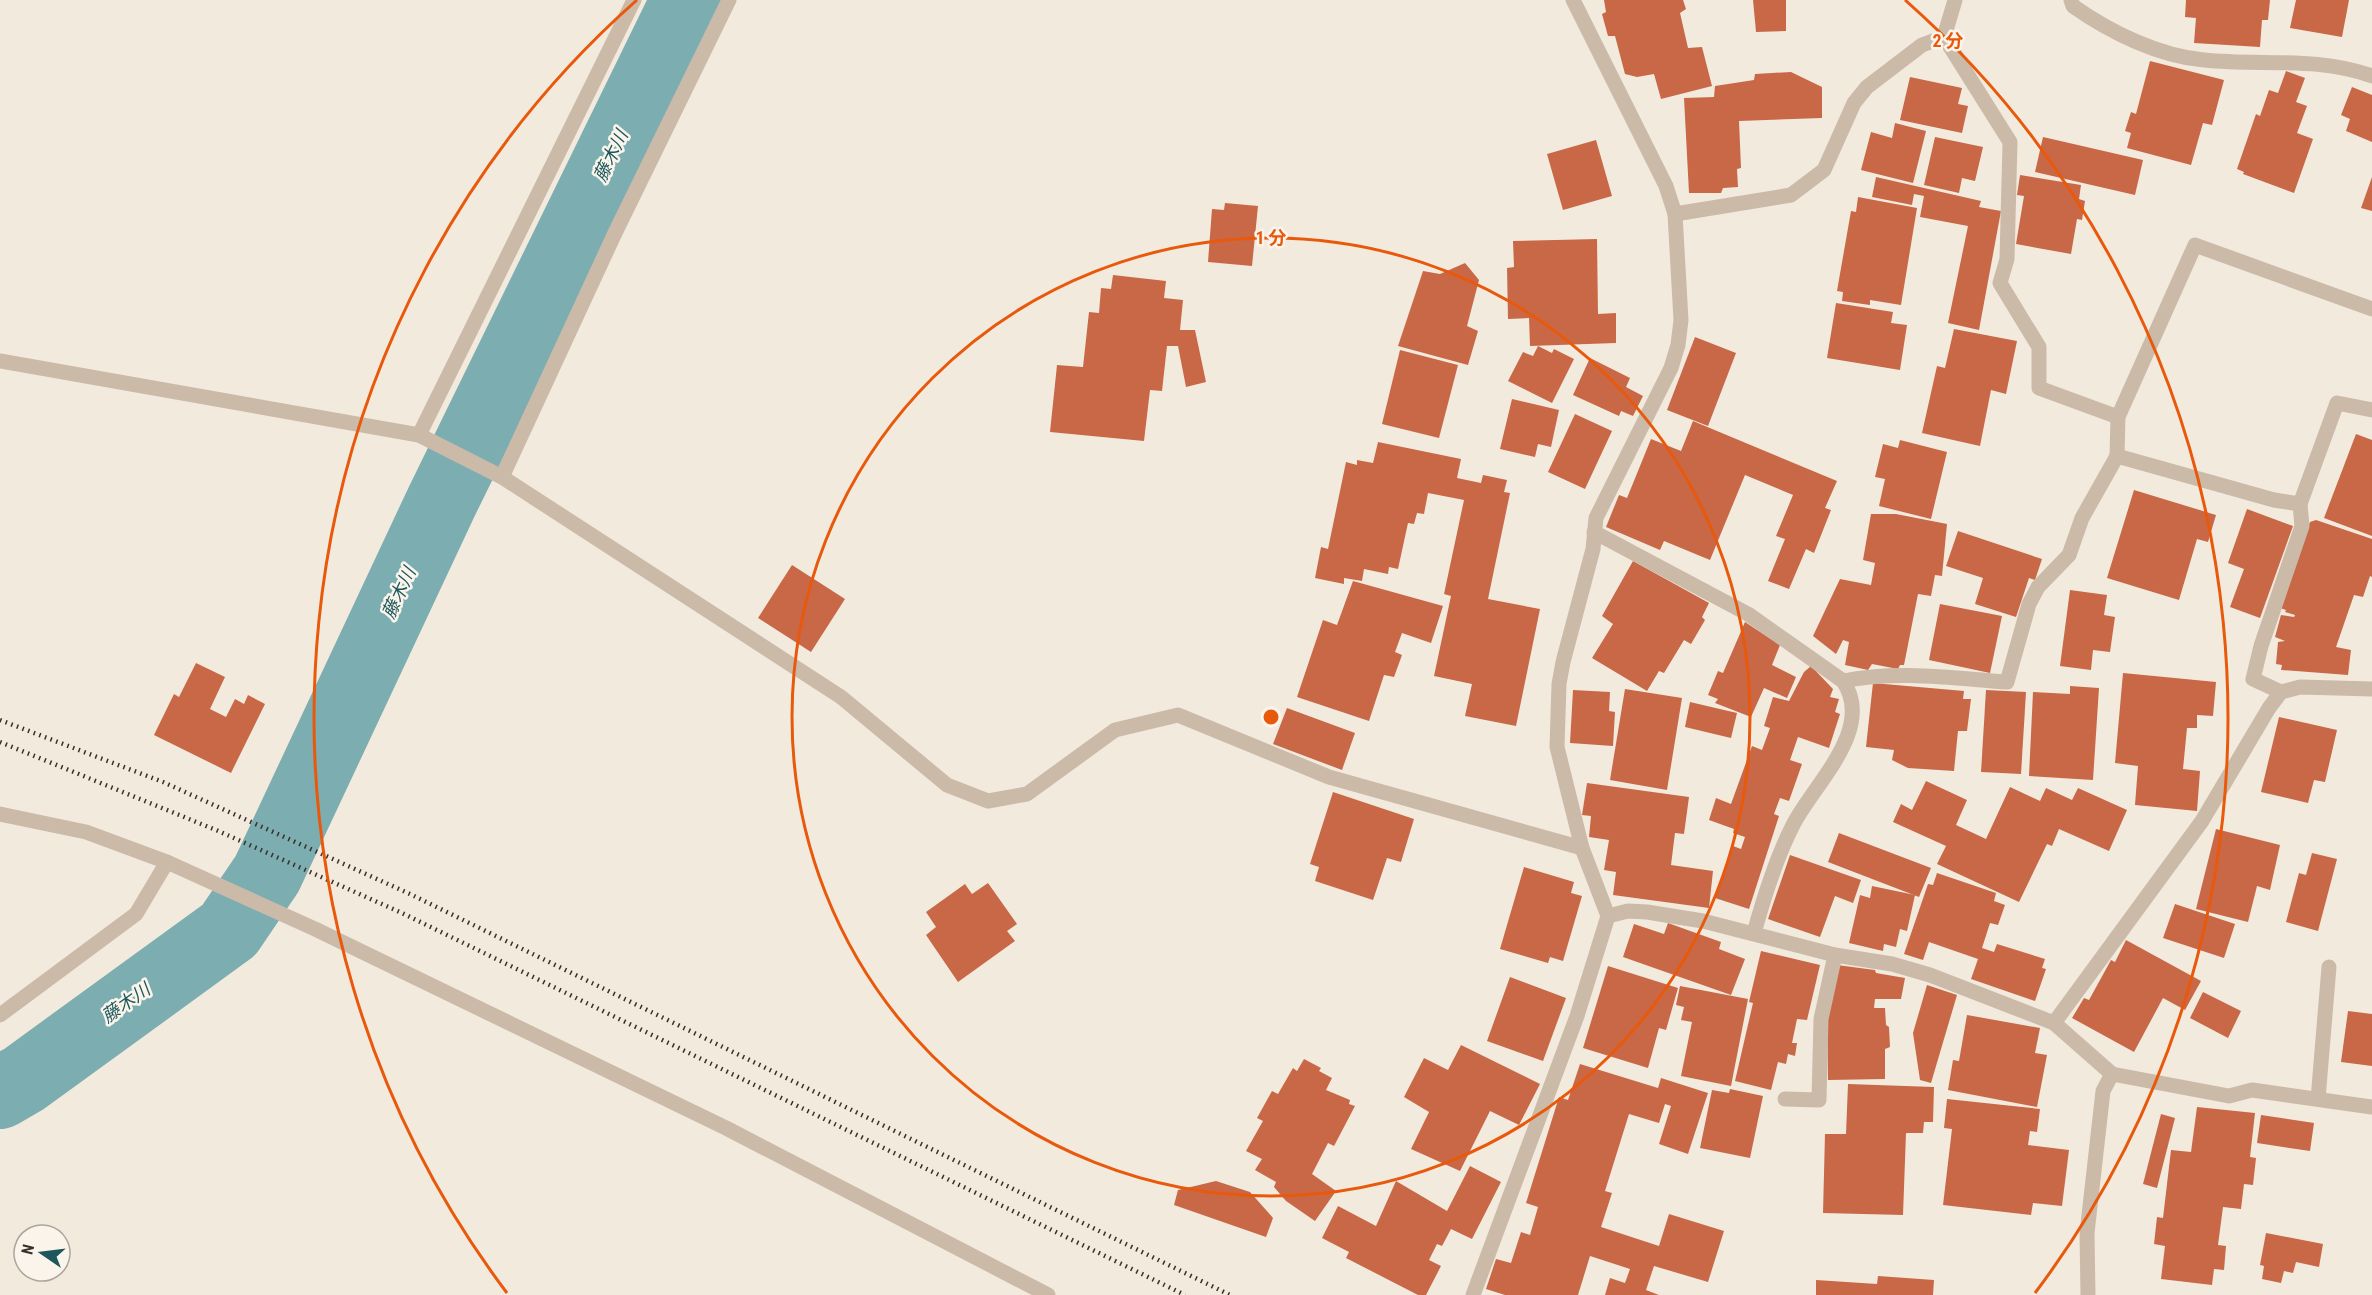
<svg xmlns="http://www.w3.org/2000/svg" width="2372" height="1295" font-family="'Roboto Condensed','Noto Sans JP',sans-serif">
<style>
.lines{fill:none;stroke-linecap:round;stroke-linejoin:round}
.river{stroke:#7caeb1;stroke-width:72}
.building{fill:#c86847}
.lane{stroke:#ccbaa9;stroke-width:15}
.street{stroke:#ccbaa9;stroke-width:15}
.rail{stroke:#392e29;stroke-width:4.5;stroke-dasharray:1.5 4.5;stroke-linecap:butt}
.ring{fill:none;stroke:#e8590c;stroke-width:3}
.labels{text-anchor:middle;stroke-width:5;stroke-linejoin:round;paint-order:stroke}
.water-label{font-size:18px;font-style:italic;fill:#1d575c;stroke:#faf4eb}
.centre{fill:#e8590c;stroke:#faf4eb;stroke-width:3}
.ring-label{font-size:18px;text-anchor:middle;font-weight:bold;fill:#e8590c;stroke:#faf4eb;stroke-width:5;stroke-linejoin:round;paint-order:stroke}
</style>
<rect width="100%" height="100%" fill="#f3eade"/>
<g class="lines">
<path class="river" d="M0,1093L24,1079L229,930L267,874L442,501L687,0"/>
</g>
<g class="building">
<path d="M1604,0H1683L1686,9L1680,13L1688,48L1702,47L1712,86L1661,99L1654,74L1637,77L1625,74L1615,36H1608L1602,14L1606,12Z"/>
<path d="M1753,0H1786V31L1756,32Z"/>
<path d="M2186,0H2270L2268,20H2262L2260,47L2194,43L2196,18L2185,17Z"/>
<path d="M2296,0H2349L2342,37L2290,28Z"/>
<path d="M2150,61L2224,80L2212,125L2203,123L2191,165L2127,148L2131,133L2125,131L2131,112L2136,114Z"/>
<path d="M2286,71L2305,78L2296,102L2307,106L2297,133L2313,139L2294,193L2243,174L2244,172L2237,169L2256,114L2260,116L2269,90L2278,93Z"/>
<path d="M1791,72L1822,87V118L1739,121L1741,168L1737,169L1738,187L1723,188L1721,193H1689L1684,98L1714,97L1715,86L1754,80L1755,74Z"/>
<path d="M1910,77L1962,88L1958,104L1968,106L1962,133L1900,120Z"/>
<path d="M2352,87L2372,95V142L2346,131L2350,119L2341,115Z"/>
<path d="M1895,123L1926,131L1913,183L1861,170L1871,132L1892,138Z"/>
<path d="M1935,137L1983,147L1975,181L1962,178L1959,193L1924,185Z"/>
<path d="M2043,137L2143,160L2135,195L2035,172Z"/>
<path d="M1596,140L1612,196L1563,210L1547,154Z"/>
<path d="M2020,175L2081,185L2079,199L2085,201L2082,220L2077,219L2071,254L2016,244L2024,196L2017,195Z"/>
<path d="M1876,177L1981,201L1979,207L2001,211L1979,330L1948,323L1968,226L1920,217L1924,196L1914,194L1912,205L1872,197Z"/>
<path d="M2372,177V211L2361,208Z"/>
<path d="M1858,197L1917,208L1901,305L1870,300V305L1842,301L1843,292L1837,291L1851,211L1856,212Z"/>
<path d="M1225,203L1258,206L1252,266L1208,262L1212,209L1224,210Z"/>
<path d="M1597,239L1598,314L1616,313V343L1530,346L1529,318L1508,319L1507,268L1514,267L1513,241Z"/>
<path d="M1465,263L1479,280L1467,326L1478,331L1468,365L1398,346L1423,271L1440,274Z"/>
<path d="M1113,275L1166,281L1164,298L1183,300L1180,330H1195L1206,382L1186,387L1178,346H1167L1162,391L1150,390L1144,441L1050,432L1057,365L1083,367L1089,312L1099,313L1101,288L1111,289Z"/>
<path d="M1836,303L1893,312L1891,323L1907,325L1900,370L1827,358Z"/>
<path d="M1954,329L2017,341L2006,394L1991,390L1980,446L1922,433L1937,366L1945,368Z"/>
<path d="M1695,337L1736,353L1708,426L1667,410Z"/>
<path d="M1538,346L1552,353L1554,349L1574,359L1552,403L1508,381L1523,352L1533,356Z"/>
<path d="M1400,350L1458,365L1439,438L1382,424Z"/>
<path d="M1590,358L1630,378L1626,387L1643,396L1633,416L1621,411L1619,416L1573,395Z"/>
<path d="M1512,399L1559,410L1551,447L1538,444L1535,457L1500,449Z"/>
<path d="M1575,414L1612,431L1585,489L1548,472Z"/>
<path d="M1693,421L1837,481L1825,508L1831,510L1814,553L1806,549L1789,589L1768,581L1785,539L1776,536L1793,495L1745,475L1710,560L1664,541L1660,550L1606,527L1619,495L1627,498L1651,439L1681,451Z"/>
<path d="M2356,434L2372,440V536L2324,518Z"/>
<path d="M1900,440L1947,452L1931,519L1879,506L1885,479L1875,477L1883,444L1898,448Z"/>
<path d="M1378,442L1461,459L1457,478L1481,483L1483,475L1507,480L1504,492L1510,493L1488,599L1540,609L1516,726L1465,716L1472,684L1434,676L1451,596L1444,594L1464,500L1428,493L1424,514L1417,513L1414,524L1408,523L1398,569L1389,567L1388,574L1364,569L1362,581L1344,578V584L1315,578L1321,547L1328,549L1346,462L1357,465V460L1373,463Z"/>
<path d="M2134,490L2216,515L2208,542L2197,539L2179,600L2107,578Z"/>
<path d="M2247,509L2293,526L2260,618L2230,607L2244,569L2228,563Z"/>
<path d="M1871,514H1896L1947,524L1942,576L1935,575L1931,596L1918,594L1904,665H1900L1898,669L1872,664L1868,670L1845,665L1849,642L1843,640L1836,654L1813,636L1840,579L1871,585L1875,563L1863,560Z"/>
<path d="M2316,520L2372,539V577L2370,576L2363,597L2354,595L2336,647L2351,650L2348,675L2281,670L2282,665L2276,664L2278,642L2285,641L2275,637L2281,615L2294,617L2295,615L2285,612L2286,610L2280,608L2310,522Z"/>
<path d="M1958,531L2042,559L2035,580L2029,578L2016,617L1975,604L1983,578L1946,566Z"/>
<path d="M1633,561L1709,603L1702,617L1705,620L1691,644L1684,640L1664,673L1659,671L1647,691L1592,658L1613,624L1602,616Z"/>
<path d="M792,565L845,599L811,652L758,618Z"/>
<path d="M1353,581L1443,606L1431,643L1402,633L1395,652L1402,655L1394,677L1384,675L1369,721L1297,697L1323,620L1337,625Z"/>
<path d="M2070,590L2107,595L2104,615L2115,617L2110,652L2093,650L2091,670L2060,666Z"/>
<path d="M1940,604L2002,616L1990,673L1929,660Z"/>
<path d="M1745,622L1780,645L1772,665L1796,677L1787,698L1764,688L1751,717L1715,703L1718,699L1708,695L1718,671L1723,673Z"/>
<path d="M196,663L225,677L210,709L226,717L235,699L244,704L248,695L265,704L231,773L154,735L174,694L179,697Z"/>
<path d="M1811,666L1833,689L1830,697L1839,699L1835,712L1840,714L1829,748L1798,737L1790,760L1802,764L1789,801L1780,798L1774,814L1779,816L1749,909L1715,898L1733,846L1741,849L1745,837L1733,833L1734,829L1709,820L1716,798L1731,804L1752,746L1762,750L1770,728L1764,726L1773,697L1789,701L1804,672Z"/>
<path d="M2123,673L2216,682L2213,716L2197,715V728H2187L2183,769L2200,771L2197,811L2135,805L2138,766L2115,763Z"/>
<path d="M1873,683L1964,691L1963,699H1971L1967,731H1958L1954,771L1908,768L1892,760L1894,750L1866,747Z"/>
<path d="M2070,686L2099,688L2093,780L2029,776L2033,692L2070,694Z"/>
<path d="M1625,689L1682,698L1667,790L1610,780Z"/>
<path d="M1573,690L1610,692L1609,711L1615,712L1613,746L1570,743Z"/>
<path d="M1986,690L2026,692L2021,774L1981,772Z"/>
<path d="M1690,702L1737,713L1731,738L1685,727Z"/>
<path d="M1287,708L1355,733L1342,770L1273,744Z"/>
<path d="M2279,717L2337,730L2325,782L2314,780L2308,803L2261,792Z"/>
<path d="M1926,781L1967,800L1956,825L1986,839L2010,787L2040,801L2046,788L2072,800L2078,788L2127,810L2109,851L2059,829L2052,846L2047,844L2019,902L1937,864L1946,846L1893,822L1901,804L1912,810Z"/>
<path d="M1587,783L1689,797L1684,834L1675,833L1671,865L1713,871L1709,908L1613,895L1616,872L1604,870L1609,840L1589,837L1591,816L1582,815Z"/>
<path d="M1333,792L1414,819L1401,862L1387,858L1373,900L1315,881L1319,867L1310,864Z"/>
<path d="M2216,829L2280,845L2270,890L2257,886L2248,922L2196,909Z"/>
<path d="M1839,833L1931,868L1919,897L1828,862Z"/>
<path d="M2312,853L2337,859L2318,931L2286,922L2299,873L2306,875Z"/>
<path d="M1790,855L1861,880L1853,903L1835,896L1820,937L1768,919Z"/>
<path d="M1524,867L1574,882L1571,893L1582,896L1563,961L1550,957L1548,963L1500,949Z"/>
<path d="M1937,873L1996,893L1994,901L2005,905L1998,925L1990,923L1982,948L1994,952L1997,944L2045,959L2042,968L2046,969L2035,1001L1971,979L1978,959L1929,942L1923,960L1904,954L1928,884L1933,885Z"/>
<path d="M988,883L1017,924L1007,931L1015,941L958,982L926,935L936,927L926,912L965,884L972,894Z"/>
<path d="M1872,886L1915,895L1907,931L1900,929L1896,947L1884,944L1883,951L1849,943L1860,895L1870,898Z"/>
<path d="M2175,904L2235,924L2224,958L2163,938Z"/>
<path d="M1668,923L1721,942L1719,949L1745,959L1731,995L1623,957L1634,924L1664,934Z"/>
<path d="M2126,940L2201,981L2185,1010L2163,998L2134,1052L2072,1018L2084,998L2089,1000L2111,960L2115,962Z"/>
<path d="M1761,951L1820,965L1807,1020L1797,1019L1792,1043H1797L1795,1056L1788,1054L1786,1064L1778,1062L1771,1090L1735,1081L1753,1003L1749,1002Z"/>
<path d="M1837,965L1875,970L1876,973L1905,978L1901,999H1875L1874,1008H1885L1886,1025L1889,1027L1890,1047L1885,1049V1079L1828,1080L1827,1007Z"/>
<path d="M1608,966L1678,988L1666,1030L1659,1028L1648,1068L1583,1048Z"/>
<path d="M1510,977L1566,998L1543,1061L1487,1041Z"/>
<path d="M1927,985L1957,995L1931,1083L1920,1080L1913,1033Z"/>
<path d="M1680,986L1748,999L1731,1086L1681,1076L1692,1022L1681,1020L1684,1007L1676,1005Z"/>
<path d="M2203,992L2241,1011L2228,1038L2190,1018Z"/>
<path d="M2348,1011L2372,1014V1066L2341,1062Z"/>
<path d="M1967,1015L2040,1028L2035,1053L2047,1055L2037,1107L1948,1090L1953,1060L1959,1061Z"/>
<path d="M1461,1045L1540,1084L1519,1125L1490,1111L1460,1171L1411,1149L1429,1112L1404,1097L1424,1058L1448,1070Z"/>
<path d="M1304,1059L1321,1068L1319,1071L1332,1078L1326,1090L1350,1100L1349,1104L1355,1106L1334,1146L1328,1143L1312,1174L1336,1191L1315,1221L1286,1201L1274,1187L1276,1182L1255,1170L1262,1159L1246,1151L1263,1121L1257,1118L1272,1091L1278,1094L1293,1068L1297,1071Z"/>
<path d="M1580,1064L1658,1088L1661,1078L1708,1093L1688,1154L1659,1144L1671,1106L1665,1104L1659,1123L1629,1114L1605,1191L1612,1193L1601,1227L1659,1246L1669,1214L1724,1231L1708,1282L1654,1266L1646,1290L1659,1295H1605L1610,1278L1625,1283L1630,1269L1590,1256L1578,1295H1505L1486,1289L1496,1259L1511,1263L1521,1232L1530,1235L1538,1207L1526,1203L1559,1097L1568,1100Z"/>
<path d="M1848,1084L1934,1087L1933,1122H1924L1923,1133H1906L1903,1215L1823,1213L1825,1134H1846Z"/>
<path d="M1730,1089L1763,1096L1750,1158L1700,1148L1712,1090L1729,1093Z"/>
<path d="M1947,1099L2040,1109L2037,1132L2030,1131L2028,1145L2069,1150L2062,1206L2033,1203L2031,1215L1943,1205L1952,1129L1944,1128Z"/>
<path d="M2197,1107L2255,1113L2250,1157L2256,1158L2253,1185L2244,1184L2241,1209L2223,1207L2218,1245L2226,1246L2224,1270L2214,1269L2212,1285L2161,1279L2165,1246L2154,1244L2157,1217L2163,1218L2171,1150L2191,1152Z"/>
<path d="M2161,1114L2175,1118L2157,1188L2143,1184Z"/>
<path d="M2261,1115L2314,1123L2310,1151L2257,1143Z"/>
<path d="M1470,1166L1501,1182L1472,1239L1451,1229L1442,1246L1437,1244L1429,1260L1441,1266L1426,1295H1418L1346,1258L1349,1252L1322,1238L1338,1206L1376,1226L1396,1181L1447,1211Z"/>
<path d="M1216,1181L1250,1192L1273,1218L1266,1237L1174,1205L1178,1190Z"/>
<path d="M2266,1233L2323,1244L2319,1267L2296,1262L2293,1273L2284,1271L2281,1283L2262,1279L2264,1266L2260,1265Z"/>
<path d="M1878,1276L1934,1280L1933,1295H1816V1280L1877,1284Z"/>
</g>
<g class="lines">
<path class="lane" d="M1785,1099L1819,1100L1821,1019L1835,955"/>
<g class="street">
<path d="M2071,0L2073,6C2110,32 2158,56 2204,60C2261,66 2316,56 2372,76"/>
<path d="M1944,37L2010,142L2007,259L2000,283L2039,347V388L2118,417"/>
<path d="M1675,214L1791,195L1824,170L1854,103L1867,87L1922,45L1944,37L1955,0"/>
<path d="M0,361L419,435L502,477L841,697L947,785L988,801L1027,794L1115,730L1178,715L1329,777L1582,848"/>
<path d="M419,435L634,0"/>
<path d="M502,477L615,233L729,0"/>
<path d="M2300,504L2274,500L2117,456L2118,417L2195,245L2372,309"/>
<path d="M1594,532L1748,614L1843,681C1876,729 1813,785 1793,825C1776,858 1764,897 1754,933"/>
<path d="M1843,681C1897,670 1952,678 2007,682L2029,604L2038,587L2069,555L2082,518L2117,456"/>
<path d="M2281,692L2253,679L2261,646L2302,526L2300,504L2337,403L2372,410"/>
<path d="M0,814L86,832L167,862L136,914L0,1015"/>
<path d="M167,862L315,929L726,1128L1048,1295"/>
<path d="M1608,916L1628,911L1647,912L1703,921L1835,955L1892,964L1930,975L2054,1023L2202,821L2269,708L2281,692L2300,687L2372,689"/>
<path d="M2054,1023L2112,1074L2229,1096L2252,1090L2372,1107"/>
<path d="M2318,1099L2329,967"/>
<path d="M1473,1295L1577,1016L1608,916L1582,848L1557,747L1559,684L1563,662L1593,549L1596,518L1671,368L1678,345L1681,320L1675,214L1666,186L1573,0"/>
<path d="M2088,1295L2087,1233L2103,1091L2112,1074"/>
</g>
<g class="rail">
<path d="M0,720L163,782L410,894L1230,1295"/>
<path d="M0,742L216,830L402,913L1185,1295"/>
</g>
</g>
<g class="ring">
<circle cx="1271" cy="717" r="479"/>
<path d="M507 1293A957 957 0 0 1 637 0M1905 0A957 957 0 0 1 2035 1293"/>
</g>
<g class="labels">
<g class="water-label">
<text transform="translate(611 156) rotate(-64)" y="6">藤木川</text>
<text transform="translate(399 593) rotate(-65)" y="6">藤木川</text>
<text transform="translate(126 1003) rotate(-35)" y="6">藤木川</text>
</g>
</g>
<circle cx="1271" cy="717" r="9" class="centre"/>
<g class="ring-label">
<text x="1948" y="47">2 分</text>
<text x="1271" y="244">1 分</text>
</g>
<g transform="translate(42 1253) rotate(284)"><circle r="28" fill="#faf4eb" stroke="#ada59d" stroke-width="1.5"/>
<path d="M0-4.5L10 22L0 15L-10 22Z" fill="#1d575c"/>
<text y="-9" font-size="16" font-weight="bold" text-anchor="middle" fill="#392e29">N</text>
</g>
</svg>
